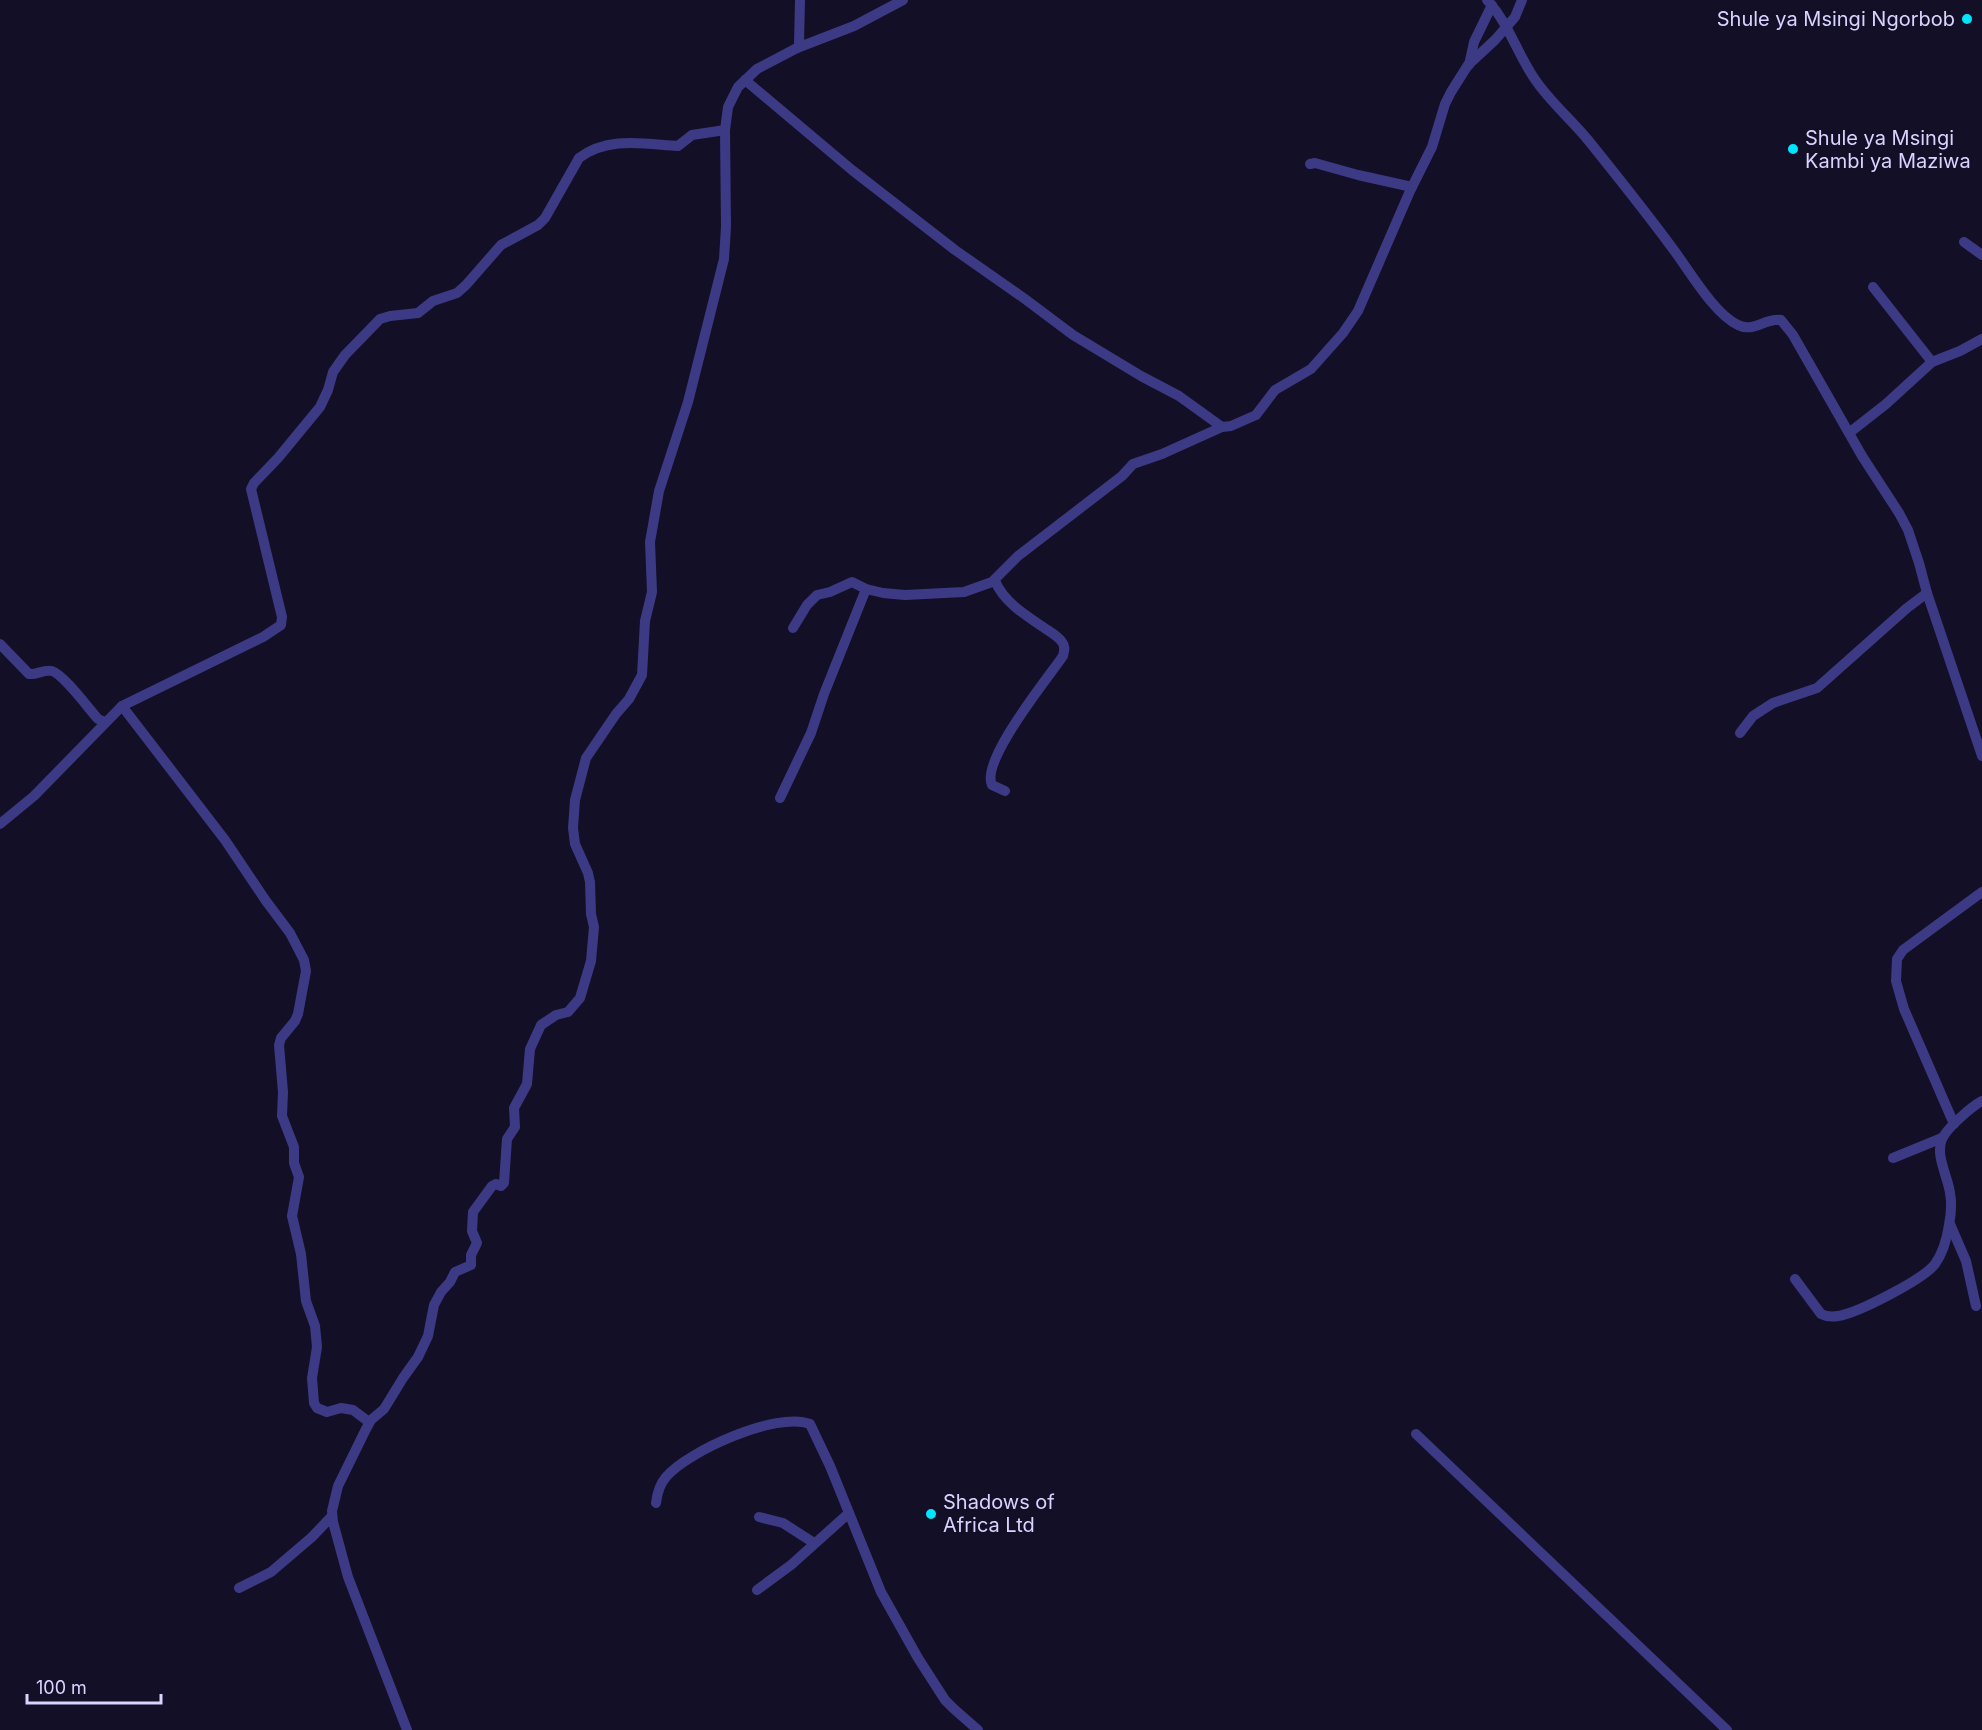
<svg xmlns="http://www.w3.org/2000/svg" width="1982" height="1730" font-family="Inter,sans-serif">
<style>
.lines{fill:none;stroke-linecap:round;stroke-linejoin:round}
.street{stroke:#3d3a85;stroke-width:10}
.poi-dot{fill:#00e5ff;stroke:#130f26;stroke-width:2}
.labels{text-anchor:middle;stroke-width:4.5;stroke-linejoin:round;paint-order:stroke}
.poi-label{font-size:20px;fill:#d9d4ff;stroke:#130f26;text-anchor:start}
</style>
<rect width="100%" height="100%" fill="#130f26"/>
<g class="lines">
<g class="street">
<path d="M1487,0C1508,22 1517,53 1534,78C1549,101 1571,119 1588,140C1617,176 1646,212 1673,249C1689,270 1714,314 1738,325C1753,333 1765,318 1781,320L1793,335L1862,456L1899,513L1908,530L1919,563L1927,593L1982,756"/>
<path d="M797,48L854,26L903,0"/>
<path d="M1469,65L1474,42L1492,5"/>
<path d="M745,80L852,170L955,250L1025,299L1073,335L1141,376L1179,396L1222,427"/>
<path d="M1310,164L1315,163L1358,175L1412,187"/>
<path d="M1964,242L1982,255"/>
<path d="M1873,287L1932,362"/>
<path d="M1849,433L1886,404L1932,362L1960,351L1982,339"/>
<path d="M995,581C1004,602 1025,615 1043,627C1050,632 1058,636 1062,642C1066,647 1064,651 1063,656C1048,678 980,761 992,785L1005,791"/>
<path d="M793,628L807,605L817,595L830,592L852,582L866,589L883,593L905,595L964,592L992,582L1018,556L1122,476L1133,464L1162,454L1222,427L1231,426L1256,415L1275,390L1311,369L1343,333L1358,311L1410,191L1432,147L1445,104L1451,92L1468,65L1495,40L1515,17L1522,0"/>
<path d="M0,644L29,674C37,675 44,669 52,671C63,674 89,709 98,719L105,722"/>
<path d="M122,706L225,840L266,901L290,933L304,960L306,971L298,1014L295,1021L281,1038L279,1045L283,1092L282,1116L294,1147V1163L299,1177L292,1216L301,1254L306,1301L315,1326L317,1347L312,1378L314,1403L317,1408L327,1412L341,1408L353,1410L369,1422"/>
<path d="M1740,733L1753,716L1773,703L1817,688L1907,608L1927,593"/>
<path d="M780,798L811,733L824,694L866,589"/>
<path d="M0,824L34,796L122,706L263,637L281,625L282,617L251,489L254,483L278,458L320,407L328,390L333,372L345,355L380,319L390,316L418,313L433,301L457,293L466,285L501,245L538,225L545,218L579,158C608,136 644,144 678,146L692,135L725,130"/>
<path d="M1954,1124L1904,1009L1896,981L1897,959L1903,950L1982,892"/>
<path d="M1893,1158L1942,1138"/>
<path d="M1950,1224L1966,1261L1976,1306"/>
<path d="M1795,1279L1821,1314C1827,1317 1832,1317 1838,1316C1858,1313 1924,1279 1935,1264C1943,1253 1947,1238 1949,1225C1951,1215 1952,1204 1950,1193C1948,1177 1935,1155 1942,1139C1947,1128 1971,1107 1982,1101"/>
<path d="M1416,1434L1727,1730"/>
<path d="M656,1503C657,1494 660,1484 666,1477C688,1451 777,1411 810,1424L830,1466L881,1592L918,1658L945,1700L954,1709L978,1730"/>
<path d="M759,1517L783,1523L814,1543"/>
<path d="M239,1588L271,1572L312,1537L332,1516"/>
<path d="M757,1590L791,1565L849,1513"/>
<path d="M407,1730L348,1577L333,1522L332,1511L338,1486L366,1429L371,1420L384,1409L403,1378L418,1357L428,1336L434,1305L441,1292L450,1282L455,1272L471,1265V1255L477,1243L472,1231L473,1212L492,1186L496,1184L501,1186L504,1183L507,1139L515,1127L514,1108L527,1084L530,1049L541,1025L556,1015L568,1012L580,998L591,961L594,927L591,914L590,882L588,873L575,844L573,828L575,800L586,758L616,714L629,699L642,675L645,621L652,592L650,542L659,491L688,402L724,259L726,227L725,130L728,107L738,87L757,69L797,48L799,45L800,0"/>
</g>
</g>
<g class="poi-dot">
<circle cx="1967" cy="19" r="6"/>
<circle cx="1793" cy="149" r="6"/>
<circle cx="931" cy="1514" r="6"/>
</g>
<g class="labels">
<g class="poi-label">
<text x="1955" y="26" text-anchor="end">Shule ya Msingi Ngorbob</text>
<text x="1805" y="145">Shule ya Msingi<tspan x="1805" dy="23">Kambi ya Maziwa</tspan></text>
<text x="943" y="1509">Shadows of<tspan x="943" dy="23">Africa Ltd</tspan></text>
</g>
</g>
<path d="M27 1694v9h134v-9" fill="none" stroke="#d9d4ff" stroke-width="3"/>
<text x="36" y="1694" font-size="18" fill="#d9d4ff" stroke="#130f26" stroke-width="4.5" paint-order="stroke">100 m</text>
</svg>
